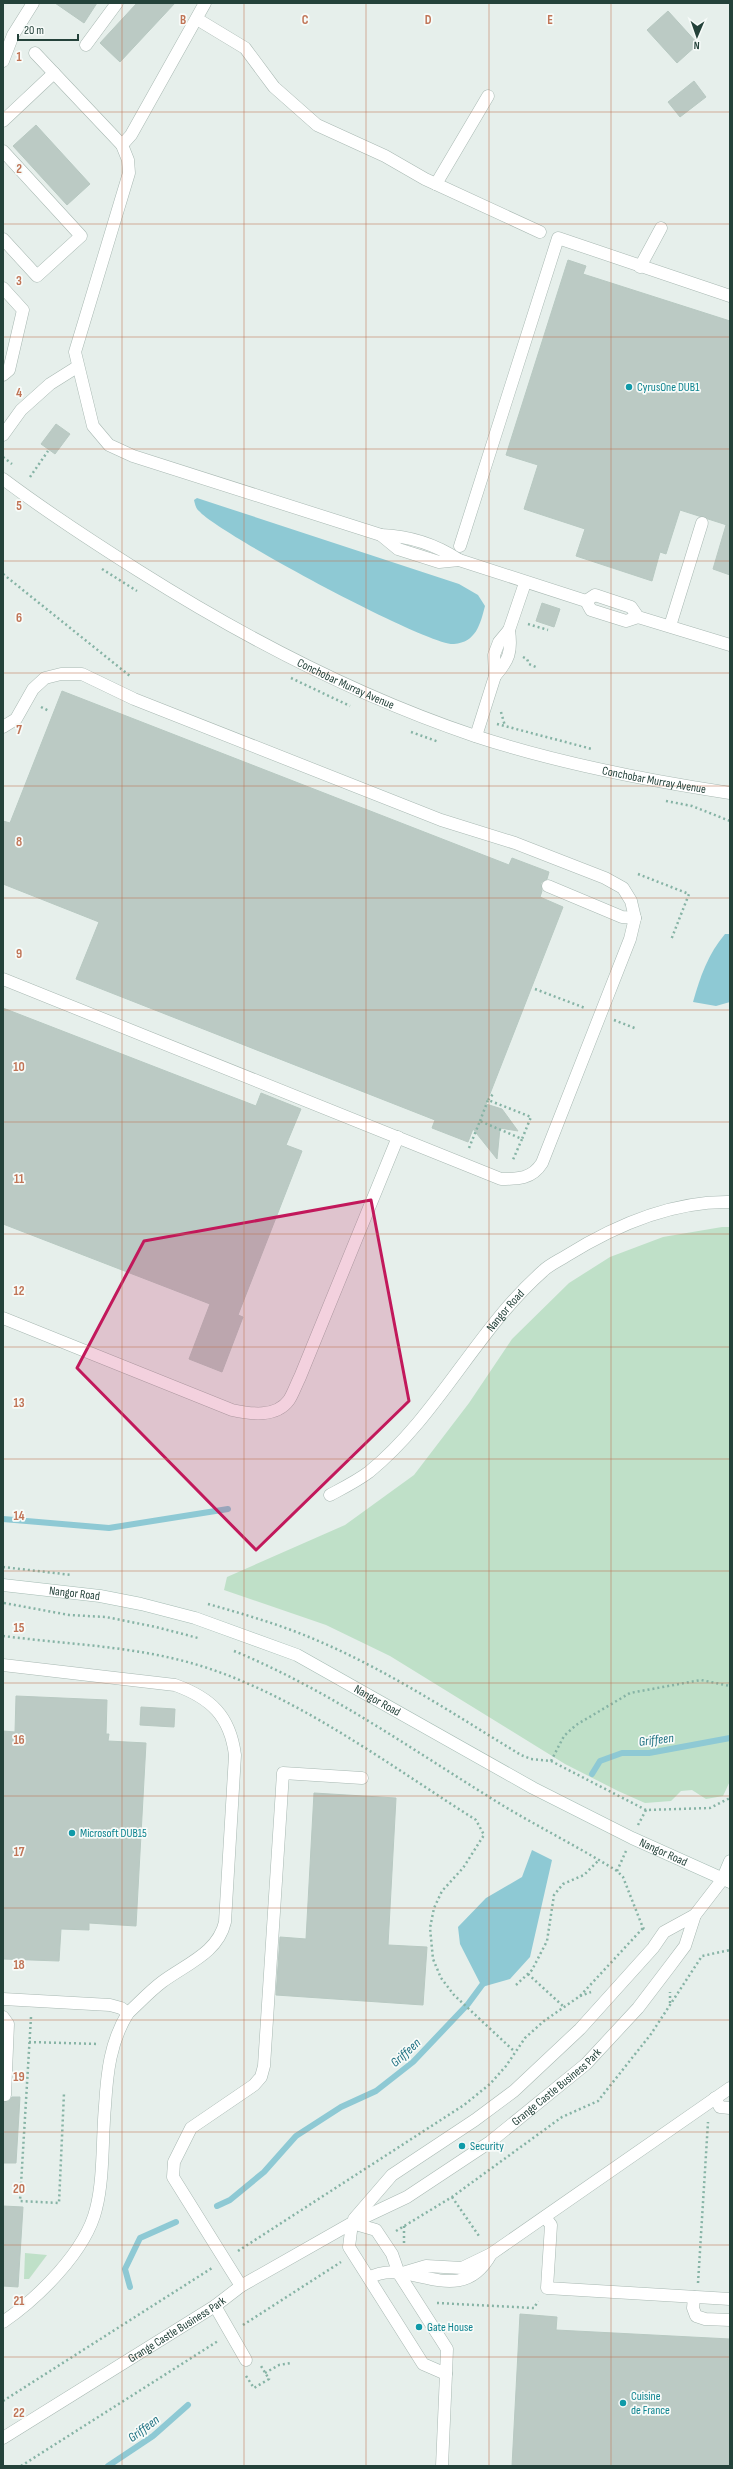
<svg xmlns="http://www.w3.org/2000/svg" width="733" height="2469" font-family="'Sofia Sans Condensed',sans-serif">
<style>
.green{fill:#bfe0c8}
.water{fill:#8ec9d4}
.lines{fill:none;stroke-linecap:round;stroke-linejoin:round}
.stream{stroke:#8ec9d4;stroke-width:6}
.building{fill:#bbcac4;stroke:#b8c9c2}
.lane-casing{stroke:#a8b8b2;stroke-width:13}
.street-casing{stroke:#a8b8b2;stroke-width:13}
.secondary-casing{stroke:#a4bbb3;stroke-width:13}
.path{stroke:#86b3a5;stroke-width:2.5;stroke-dasharray:2 3;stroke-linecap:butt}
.lane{stroke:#fff;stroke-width:12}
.street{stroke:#fff;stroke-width:12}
.secondary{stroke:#fff;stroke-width:12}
.marked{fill:#c2185b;fill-opacity:0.2;stroke:#c2185b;stroke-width:3;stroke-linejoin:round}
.grid{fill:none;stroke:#c07456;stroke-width:1;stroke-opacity:0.55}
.culture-dot{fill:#0f9aa8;stroke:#f7fbf9;stroke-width:1.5}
.labels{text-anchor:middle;stroke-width:3.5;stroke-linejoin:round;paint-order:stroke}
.culture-label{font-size:12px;fill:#0d838f;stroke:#f7fbf9;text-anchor:start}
.street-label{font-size:12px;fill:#24423a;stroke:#f7fbf9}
.water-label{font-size:13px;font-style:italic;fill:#1c6f80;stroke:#f7fbf9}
.grid-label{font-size:13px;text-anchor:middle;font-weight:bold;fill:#c07456;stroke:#f7fbf9;stroke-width:3.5;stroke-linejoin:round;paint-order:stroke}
</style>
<rect width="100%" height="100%" fill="#e6efeb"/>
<g class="green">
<path d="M722,1227H730V1781L723,1796L706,1799L692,1790L681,1791L671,1801L645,1803L618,1791L565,1764L390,1656L326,1625L224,1590L227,1577L345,1525L414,1475L469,1403L512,1339L569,1283L610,1257L663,1237Z"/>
<path d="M25,2253L47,2255L29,2279H24Z"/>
</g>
<g class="water">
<path d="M197,498L459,584L478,595L485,606C480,625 476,642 454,644C428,646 219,534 199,511C196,509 195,504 194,500Z"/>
<path d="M725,934H730V1002L716,1006L693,1002C700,977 708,954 725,934Z"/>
<path d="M532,1850L552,1860L530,1957L510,1979L482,1987L460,1944L458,1927L486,1898L522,1877Z"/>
</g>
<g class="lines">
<g class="stream">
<path d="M3,1519L109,1528L228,1509"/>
<path d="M592,1774L600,1761L622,1753H649L730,1738"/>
<path d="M217,2206L230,2200L264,2172L296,2136L341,2107L376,2091L413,2062L468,2004L485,1981"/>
<path d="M130,2287L125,2269L140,2238L176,2222"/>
<path d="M108,2466L153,2436L188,2405"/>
</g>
</g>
<g class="building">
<path d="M55,3H97L84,23Z"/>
<path d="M137,3H175L120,62L100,43Z"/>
<path d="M668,11L698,44L677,63L647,30Z"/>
<path d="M694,81L706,97L680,117L668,102Z"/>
<path d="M36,125L90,184L67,205L13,146Z"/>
<path d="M568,260L586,266L583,274L730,321V526L680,510L666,554L660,552L652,581L576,556L585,529L524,509L538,465L506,455Z"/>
<path d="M56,424L70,434L55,454L41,444Z"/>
<path d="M726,525L730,526V575L713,569Z"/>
<path d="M542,603L560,609L554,627L536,621Z"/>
<path d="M62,691L509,865L512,858L549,872L547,879L541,883L542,891L540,897L563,907L486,1104L502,1109L518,1131L500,1128L497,1159L473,1129L468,1142L432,1128L435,1120L76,979L99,922L3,884V821L10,823Z"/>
<path d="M3,1008L256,1106L261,1093L301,1109L286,1145L302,1151L238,1315L243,1317L222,1372L189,1359L210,1304L3,1224Z"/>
<path d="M16,1696L107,1700L106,1734H109L108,1741L146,1743L136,1926L89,1923V1930L61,1929L59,1961L3,1959V1731L15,1732Z"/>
<path d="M141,1707L175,1709L174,1727L140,1725Z"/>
<path d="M314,1793L396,1798L388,1945L427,1947L423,2005L276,1995L280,1937L306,1939Z"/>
<path d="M12,2097H20L16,2163H3V2102L9,2101Z"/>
<path d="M3,2206L23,2207L18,2287L3,2286Z"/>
<path d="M520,2314L557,2317L556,2330L730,2339V2466H512Z"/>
</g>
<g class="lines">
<g class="lane-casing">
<g id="lane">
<path d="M197,19L245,48L274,87L317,125L385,156L425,179L540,232"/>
<path d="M86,45L117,3"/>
<path d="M35,53L122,145L128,160L129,173L75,352L93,426L109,445L133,456L381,535C409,536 435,544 459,560L586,601L591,610L626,621L638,617"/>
<path d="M3,61L13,35L33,3"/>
<path d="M3,121L54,73"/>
<path d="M122,145L131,135L205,3"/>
<path d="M3,151L81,236L37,276L3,239"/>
<path d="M436,184L488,96"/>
<path d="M640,267L661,228"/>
<path d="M3,288L23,310L9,370L3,375"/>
<path d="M3,435L21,410L50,384L77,367"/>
<path d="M381,535L398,549L439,562L459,560"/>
<path d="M460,546L558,238L730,296"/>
<path d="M586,601L595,595L631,607L638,617L730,645"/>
<path d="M670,626L702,523"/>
<path d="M495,676C509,660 512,652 509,630"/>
<path d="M3,727L16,719L33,689L45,678L61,674H82L134,699L441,820L515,843L605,878L623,888L631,901L635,918L630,939L542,1163C532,1179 518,1179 501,1179L3,979"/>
<path d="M476,736L495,676L494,655L499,642L509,630L525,583"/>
<path d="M548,886L622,917L635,918"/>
<path d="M3,1318L232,1410C250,1414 276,1418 289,1400C293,1394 296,1385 300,1377L398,1137"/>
<path id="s1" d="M330,1495C343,1488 357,1481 369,1472C438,1416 476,1330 543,1271C549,1265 558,1261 566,1256C614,1226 672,1201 730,1202"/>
<path d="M3,1665L175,1685C211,1698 230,1716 235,1755L225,1922C218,1953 186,1964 162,1982C150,1991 139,2003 128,2013L121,2008L110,2005L3,1999"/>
<path d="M3,2017L8,2024L5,2095"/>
<path d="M715,2098L720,2107L730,2108"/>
<path d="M545,2217L551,2225L547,2288L730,2299"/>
<path d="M352,2223L376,2230L392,2254L399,2274L447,2349L446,2374L423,2364L349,2247Z"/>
<path d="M399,2274L426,2266L462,2268L491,2254L730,2088"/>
<path d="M369,2278C407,2255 459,2312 491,2254"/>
<path d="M241,2286L173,2177L174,2162L191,2128L254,2085L261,2077L264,2066L283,1773L362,1778"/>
<path d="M694,2297L693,2308L696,2316L705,2319L730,2320"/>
<path d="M215,2306L246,2360"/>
<path d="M3,2322C38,2298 86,2251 96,2209C104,2179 102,2137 105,2106C107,2073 110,2042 128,2013"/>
<path d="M442,2466L446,2374"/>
</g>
</g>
<g class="street-casing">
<g id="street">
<path id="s2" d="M3,479C47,512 93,542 139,571C245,638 356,696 475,736C557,763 644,780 730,793"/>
<path d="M354,2219L392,2175L475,2120L514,2091L580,2029L653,1948L664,1932L695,1915"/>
<path id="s3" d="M3,2438L215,2306L241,2286L352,2223L407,2197L490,2142L586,2064L638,2008L670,1966L685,1946L695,1915L722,1880"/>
</g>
</g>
<g class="secondary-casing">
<g id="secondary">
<path id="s4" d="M3,1585L100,1596L141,1604L195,1618L297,1655L533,1788L632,1838L730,1882"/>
<path d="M722,1880L730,1861"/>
</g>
</g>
<g class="path">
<path d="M3,457L12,464"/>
<path d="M30,477L48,451"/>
<path d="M102,569L137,591"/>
<path d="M3,574L130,676"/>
<path d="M528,624L548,630"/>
<path d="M523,657L527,659L529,664L536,667"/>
<path d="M291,678L350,706"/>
<path d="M41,707L49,711"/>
<path d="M501,712L505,726"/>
<path d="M497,724L592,749"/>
<path d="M411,732L439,742"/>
<path d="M666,801L692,806L730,821"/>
<path d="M638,874L689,894L671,940"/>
<path d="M535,989L585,1008"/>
<path d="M614,1020L637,1029"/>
<path d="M488,1100L494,1093"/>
<path d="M480,1121L488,1100L531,1117L522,1139"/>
<path d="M469,1148L480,1121L522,1139L512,1162"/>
<path d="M3,1567L72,1575"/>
<path d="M4,1603L69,1615L106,1617L156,1627L198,1638"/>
<path d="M208,1604C247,1615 285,1626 323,1643C392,1673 457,1716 521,1755L531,1759L551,1761L646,1810L710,1808L730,1798"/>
<path d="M3,1636C65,1644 131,1646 191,1663C291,1691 389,1765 476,1820L484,1835L463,1868L442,1891L434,1908L430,1928L433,1959L441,1978L454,1995L515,2052"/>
<path d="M234,1651C324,1688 404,1744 486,1795C528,1822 574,1844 617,1871L623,1877L643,1928L646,1930"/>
<path d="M551,1761L564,1736L576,1725L630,1693L701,1680L730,1686"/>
<path d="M638,1825L646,1810"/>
<path d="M617,1871L626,1851"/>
<path d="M528,1974L564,2007"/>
<path d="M516,1985L532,1970L547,1941L554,1895L563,1884L584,1875L599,1860"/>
<path d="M580,1996L591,1992"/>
<path d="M670,2003V1992"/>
<path d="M31,2017L20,2201L59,2203L64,2093"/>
<path d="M29,2042L99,2044"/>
<path d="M452,2197L479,2236"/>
<path d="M404,2226V2243"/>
<path d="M396,2231L452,2197L562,2117L598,2101L651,2034L702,1956L730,1950"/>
<path d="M238,2251L464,2105L490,2084L506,2066L525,2038L544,2021L580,1996L643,1928"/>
<path d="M698,2283L708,2122"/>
<path d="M437,2303L534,2308L538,2301"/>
<path d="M243,2325L341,2262"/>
<path d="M265,2373L279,2365L291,2363"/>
<path d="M246,2376L254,2388L269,2379L261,2366"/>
<path d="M3,2401L212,2268"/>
<path d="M21,2466L218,2341"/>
</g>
<use href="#lane" class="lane"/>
<use href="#street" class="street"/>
<use href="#secondary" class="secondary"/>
</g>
<path class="marked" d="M371,1200L409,1401L256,1550L77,1368L144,1241Z"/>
<path class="grid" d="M122,3V2466M244,3V2466M366,3V2466M489,3V2466M611,3V2466M3,112H730M3,224H730M3,337H730M3,449H730M3,561H730M3,673H730M3,786H730M3,898H730M3,1010H730M3,1122H730M3,1234H730M3,1347H730M3,1459H730M3,1571H730M3,1683H730M3,1796H730M3,1908H730M3,2020H730M3,2132H730M3,2245H730M3,2357H730"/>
<g class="culture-dot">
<circle cx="629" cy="387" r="4"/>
<circle cx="72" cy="1833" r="4"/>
<circle cx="462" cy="2146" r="4"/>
<circle cx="419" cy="2327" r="4"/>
<circle cx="623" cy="2403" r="4"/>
</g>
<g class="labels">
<g class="culture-label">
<text x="637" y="391">CyrusOne DUB1</text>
<text x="80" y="1837">Microsoft DUB15</text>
<text x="470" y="2150">Security</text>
<text x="427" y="2331">Gate House</text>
<text x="631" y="2400">Cuisine<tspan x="631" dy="14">de France</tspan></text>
</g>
<g class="street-label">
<text dy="4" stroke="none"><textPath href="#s2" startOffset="400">Conchobar Murray Avenue</textPath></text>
<text dy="4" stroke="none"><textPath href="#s2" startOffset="724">Conchobar Murray Avenue</textPath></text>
<text dy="4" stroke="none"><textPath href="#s1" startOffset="257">Nangor Road</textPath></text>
<text dy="4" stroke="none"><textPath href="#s4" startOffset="72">Nangor Road</textPath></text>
<text dy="4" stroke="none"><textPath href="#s4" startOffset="396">Nangor Road</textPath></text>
<text dy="4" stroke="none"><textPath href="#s4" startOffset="720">Nangor Road</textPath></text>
<text dy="4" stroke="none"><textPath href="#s3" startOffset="657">Grange Castle Business Park</textPath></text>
<text dy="4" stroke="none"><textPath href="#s3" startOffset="205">Grange Castle Business Park</textPath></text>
</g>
<g class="water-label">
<text transform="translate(656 1739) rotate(-7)" y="5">Griffeen</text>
<text transform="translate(405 2052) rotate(-42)" y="5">Griffeen</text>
<text transform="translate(143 2428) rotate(-37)" y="5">Griffeen</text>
</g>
</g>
<g class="grid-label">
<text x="183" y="24">B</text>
<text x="305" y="24">C</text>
<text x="428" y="24">D</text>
<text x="550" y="24">E</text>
<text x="19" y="61">1</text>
<text x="19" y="173">2</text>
<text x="19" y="285">3</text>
<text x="19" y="397">4</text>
<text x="19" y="510">5</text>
<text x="19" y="622">6</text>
<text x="19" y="734">7</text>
<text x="19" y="846">8</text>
<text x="19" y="958">9</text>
<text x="19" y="1071">10</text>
<text x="19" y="1183">11</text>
<text x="19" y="1295">12</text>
<text x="19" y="1407">13</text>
<text x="19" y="1520">14</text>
<text x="19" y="1632">15</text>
<text x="19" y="1744">16</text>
<text x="19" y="1856">17</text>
<text x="19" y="1969">18</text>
<text x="19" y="2081">19</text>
<text x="19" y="2193">20</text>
<text x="19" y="2305">21</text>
<text x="19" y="2417">22</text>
</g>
<rect width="733" height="2469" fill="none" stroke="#24423a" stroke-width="8"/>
<g transform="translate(697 36) rotate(182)" stroke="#f7fbf9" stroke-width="3" paint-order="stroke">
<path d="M0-3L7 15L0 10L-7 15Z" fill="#24423a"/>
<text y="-6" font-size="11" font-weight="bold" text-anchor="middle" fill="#24423a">N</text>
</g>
<path d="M18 34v6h60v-6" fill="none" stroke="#24423a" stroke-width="2"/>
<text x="24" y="34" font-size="12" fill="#24423a" stroke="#f7fbf9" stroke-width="3" paint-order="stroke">20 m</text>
</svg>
